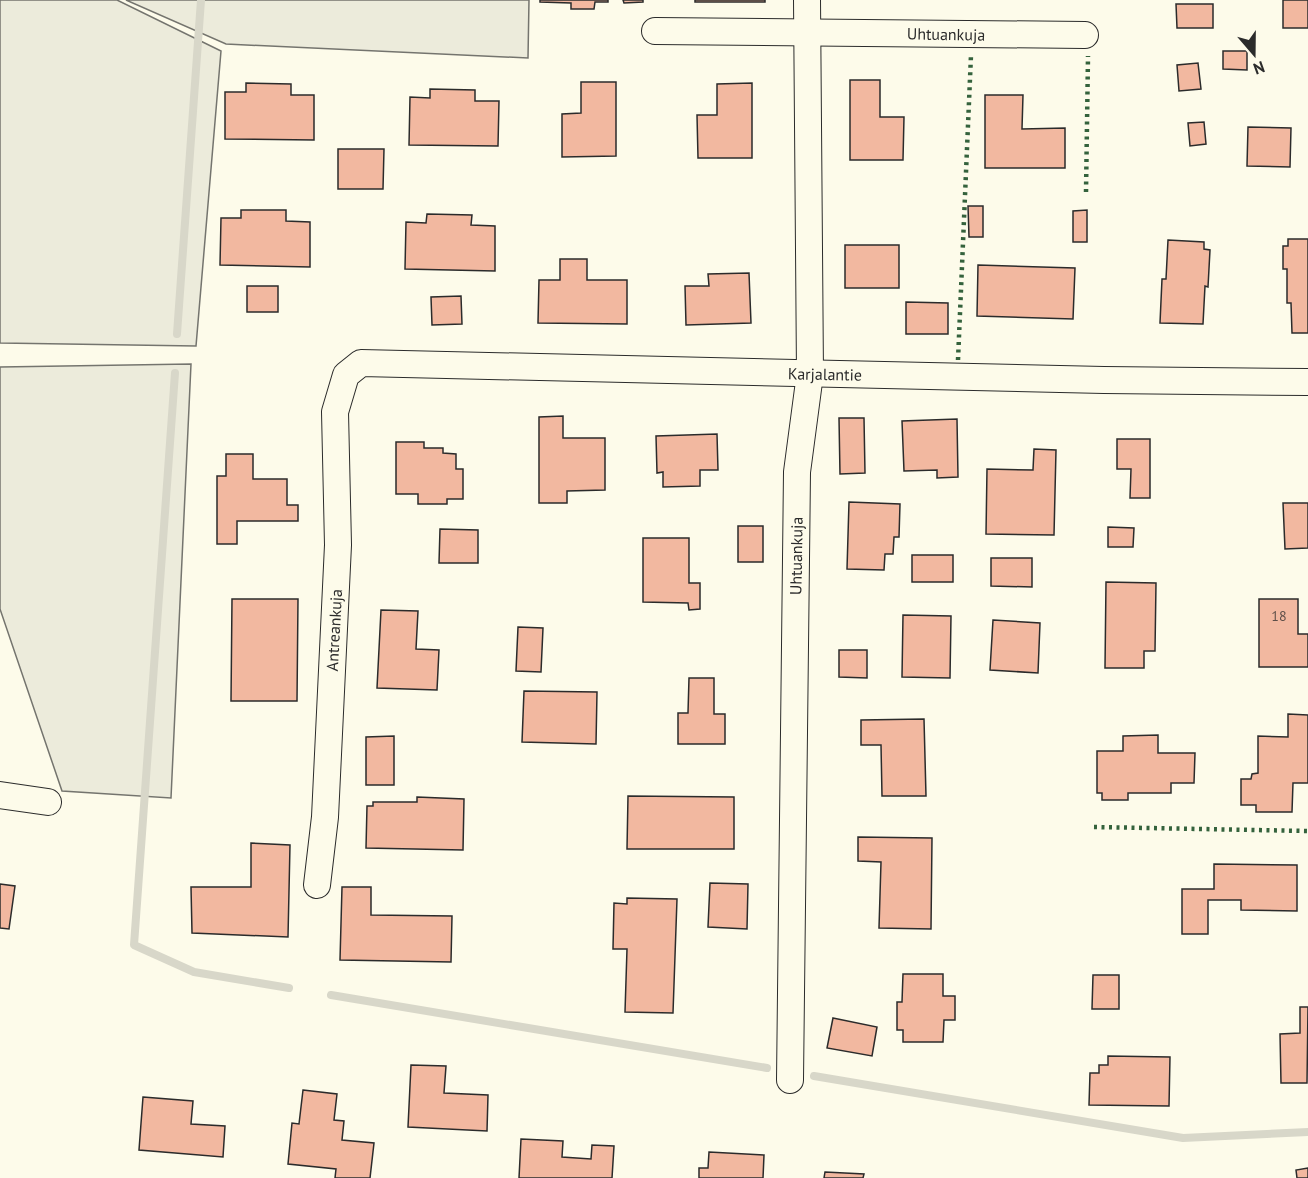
<svg xmlns="http://www.w3.org/2000/svg" width="1308" height="1178" font-family="'PT Sans',sans-serif">
<style>
.green{fill:#ecebdb;stroke:#74746e;stroke-width:1.5}
.lines{fill:none;stroke-linecap:round;stroke-linejoin:round}
.stream{stroke:#d8d7c9;stroke-width:8}
.building{fill:#f2b8a0;stroke:#2b2b2b;stroke-width:1.5}
.minor-casing{stroke:#2b2b2b;stroke-width:28}
.minor{stroke:#fdfbea;stroke-width:26}
.hedge{stroke:#34623c;stroke-width:4.5;stroke-dasharray:3 4.5;stroke-linecap:butt}
.labels{text-anchor:middle;stroke-width:4.5;stroke-linejoin:round;paint-order:stroke}
.number-label{font-size:14px;fill:#5d4e48}
.street-label{font-size:16px;fill:#2b2b2b;stroke:#fdfbea}
</style>
<rect width="100%" height="100%" fill="#fdfbea"/>
<g class="green">
<path d="M0,0H117L221,51L196,346L0,343Z"/>
<path d="M126,0H529L528,58L226,44Z"/>
<path d="M191,364L171,798L62,791L0,609V367Z"/>
</g>
<g class="lines">
<g class="stream">
<path d="M177,334L201,0"/>
<path d="M175,373L134,945L194,972L289,988"/>
<path d="M331,995L767,1068"/>
<path d="M814,1076L1183,1138L1308,1132"/>
</g>
</g>
<g class="building">
<path d="M540,0H608V2H595L594,9H571V3L540,2Z"/>
<path d="M623,0H643V2L624,3Z"/>
<rect x="695" y="0" width="70" height="2"/>
<rect x="1283" y="0" width="25" height="28"/>
<path d="M1176,4H1213V28H1177Z"/>
<path d="M1223,51H1247V70L1223,69Z"/>
<path d="M1198,63L1201,89L1179,91L1177,65Z"/>
<path d="M850,80H880V117H904L903,160H850Z"/>
<path d="M581,82H616V156L562,157V114L581,113Z"/>
<path d="M246,83L291,84V95H314V140L225,139V92H246Z"/>
<path d="M752,83V158H698L697,115H717V84Z"/>
<path d="M430,89L475,90V101H499L498,146L409,145L410,97L430,98Z"/>
<path d="M985,95H1023L1022,129L1065,128V168H985Z"/>
<path d="M1204,122L1206,144L1190,146L1188,123Z"/>
<path d="M1248,127L1291,128L1290,167L1247,166Z"/>
<path d="M338,149H384L383,189H338Z"/>
<path d="M968,206H983V237H969Z"/>
<path d="M241,210H286V221L310,222V267L220,265L221,218H241Z"/>
<path d="M1087,210V242H1073V211Z"/>
<path d="M427,214L472,215L471,225L495,226V271L405,269L406,222L426,223Z"/>
<path d="M1288,239H1308V333H1292L1291,303H1287V269H1283V246H1288Z"/>
<path d="M1168,240L1204,242V249L1210,250L1208,287L1205,286L1203,324L1160,323L1162,279H1166Z"/>
<rect x="845" y="245" width="54" height="43"/>
<path d="M560,259H587V280H627V324L538,323L539,280H560Z"/>
<path d="M978,265L1075,268L1073,319L977,316Z"/>
<path d="M749,273L751,323L686,325L685,286H709L708,274Z"/>
<rect x="247" y="286" width="31" height="26"/>
<path d="M461,296L462,324L432,325L431,297Z"/>
<path d="M906,302L948,303V334H906Z"/>
<path d="M563,416V438H605V490L567,491V503H539V417Z"/>
<path d="M839,418H864L865,473L840,474Z"/>
<path d="M957,419L958,477L937,478V470L904,471L902,421Z"/>
<path d="M717,434L718,470H700V486L663,487V472L657,473L656,436Z"/>
<path d="M1117,439H1150V498H1130L1131,469H1117Z"/>
<path d="M396,442H424V448H443V453L456,454V469H463V499H447V504H418V494H396Z"/>
<path d="M1034,449L1056,450L1054,535L986,534L987,469L1033,470Z"/>
<path d="M226,454H253V479H287V505H298V521H237V544H217V476H226Z"/>
<path d="M849,502L900,504L899,537H894L893,554H885L884,570L847,569Z"/>
<path d="M1283,503H1308V548L1285,549Z"/>
<rect x="738" y="526" width="25" height="36"/>
<path d="M1108,527L1134,528L1133,547H1108Z"/>
<path d="M440,529L478,530V563H439Z"/>
<path d="M643,538H689V583H700V609L689,610L688,603L643,602Z"/>
<rect x="912" y="555" width="41" height="27"/>
<path d="M991,558H1032V587L991,586Z"/>
<path d="M1106,582L1156,583L1155,651H1144V668H1105Z"/>
<path d="M232,599H298L297,701H231Z"/>
<path d="M1259,599H1298V634H1308V667H1259Z"/>
<path d="M381,610L418,611L416,649L439,650L437,690L377,688Z"/>
<path d="M903,615L951,616L950,678L902,677Z"/>
<path d="M993,620L1040,623L1038,673L990,670Z"/>
<path d="M518,627L543,628L541,672L516,671Z"/>
<path d="M839,650H867V678L839,677Z"/>
<path d="M689,678H714V714H725V744H678V713H688Z"/>
<path d="M524,691L597,692L596,744L522,742Z"/>
<path d="M1288,714L1308,715V783H1293L1292,812H1256V805H1241V779H1251L1252,774L1258,773V736L1288,737Z"/>
<path d="M924,719L926,796H882L881,745H861V720Z"/>
<path d="M1158,735V753H1195L1194,783H1171V793H1128V800H1102V793H1097V751H1123V736Z"/>
<path d="M394,736V785H366V737Z"/>
<path d="M628,796L734,797V849H627Z"/>
<path d="M417,797L464,799L463,850L366,848L367,806H373V802H417Z"/>
<path d="M858,837L932,838L931,929L879,928L881,862L858,861Z"/>
<path d="M251,843L290,845L288,937L192,933L191,887H251Z"/>
<path d="M1214,864L1297,865V911L1241,910V900H1208V934H1182V889H1214Z"/>
<path d="M710,883L748,884L747,929L708,927Z"/>
<path d="M0,884L15,886L9,929L0,928Z"/>
<path d="M342,887H371V915L452,916L451,962L340,960Z"/>
<path d="M627,898L677,899L673,1013L625,1012L627,949H613L614,903L627,904Z"/>
<path d="M903,974H943V996H955V1020H944L943,1042H903V1030H897V1002H902Z"/>
<path d="M1093,975H1119V1009H1092Z"/>
<path d="M1300,1007H1308L1307,1083H1281L1280,1034L1300,1033Z"/>
<path d="M833,1018L877,1027L872,1056L827,1048Z"/>
<path d="M1108,1056L1170,1057L1169,1106L1089,1105L1090,1073H1099V1065H1108Z"/>
<path d="M411,1065L446,1066L444,1093L488,1095L487,1131L408,1127Z"/>
<path d="M303,1090L337,1094L334,1120L344,1121L342,1140L374,1143L370,1178H335L336,1169L288,1164L292,1123L299,1124Z"/>
<path d="M143,1097L193,1101L191,1124L225,1126L223,1157L139,1150Z"/>
<path d="M521,1139L563,1141L562,1157L591,1159L592,1145L614,1146L612,1178H519Z"/>
<path d="M709,1152L764,1155L763,1178H699V1168H708Z"/>
<path d="M1308,1168V1178H1297L1296,1170Z"/>
<path d="M825,1172L864,1174L863,1178H824Z"/>
</g>
<g class="lines">
<g class="minor-casing">
<g id="minor">
<path d="M655,31L1085,35"/>
<path d="M0,795L48,802"/>
<path d="M317,885L325,817L338,545L335,412L346,375L361,363L1104,380L1308,382"/>
<path d="M790,1080L797,472L810,374L807,0"/>
</g>
</g>
<use href="#minor" class="minor"/>
<g class="hedge">
<path d="M1086,192L1088,56"/>
<path d="M958,360L971,55"/>
<path d="M1094,827L1308,831"/>
</g>
</g>
<g class="labels">
<g class="number-label">
<text x="1279" y="621">18</text>
</g>
<g class="street-label">
<text transform="translate(946 34) rotate(1)" y="6">Uhtuankuja</text>
<text transform="translate(825 374) rotate(1)" y="6">Karjalantie</text>
<text transform="translate(796 556) rotate(-89)" y="6">Uhtuankuja</text>
<text transform="translate(334 630) rotate(-87)" y="6">Antreankuja</text>
</g>
</g>
<g transform="translate(1254 54) rotate(160)" stroke="#fdfbea" stroke-width="4.5" paint-order="stroke">
<path d="M0-4.5L10 22L0 15L-10 22Z" fill="#2b2b2b"/>
<text y="-9" font-size="16" font-weight="bold" text-anchor="middle" fill="#2b2b2b">N</text>
</g>
</svg>
